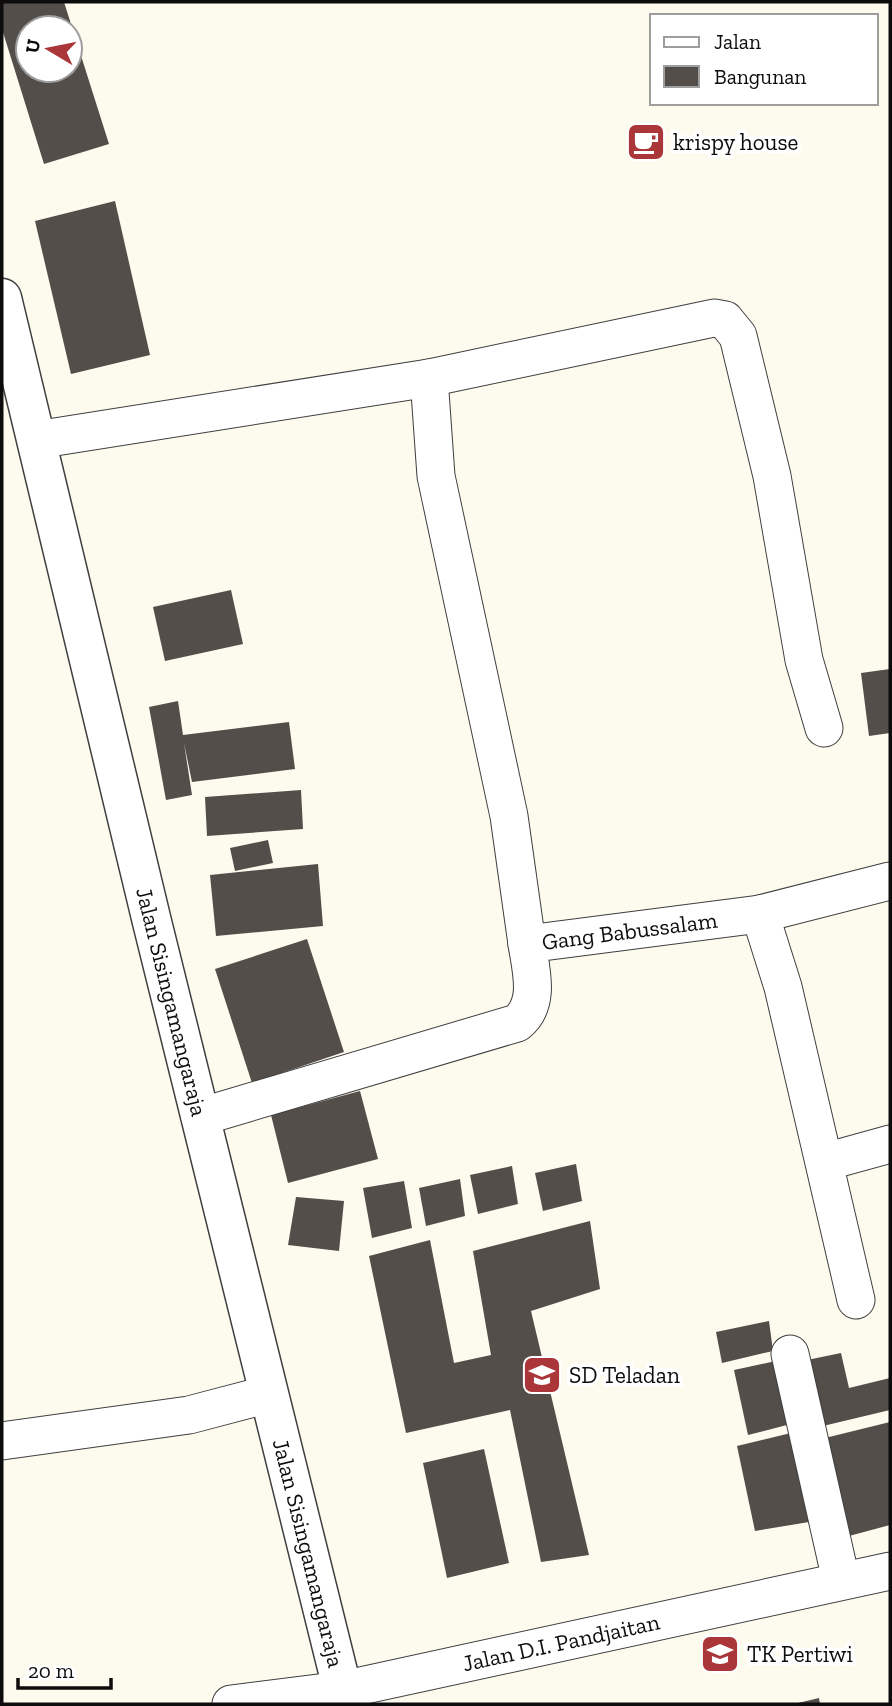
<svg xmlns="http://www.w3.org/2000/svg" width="892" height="1706" font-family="'Zilla Slab',serif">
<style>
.building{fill:#534e4a;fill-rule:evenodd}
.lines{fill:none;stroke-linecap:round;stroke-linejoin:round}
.minor-casing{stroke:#3f3f3f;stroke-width:39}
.tertiary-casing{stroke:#3f3f3f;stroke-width:41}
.minor{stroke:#fff;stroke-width:37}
.tertiary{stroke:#fff;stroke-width:38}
.labels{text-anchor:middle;stroke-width:7;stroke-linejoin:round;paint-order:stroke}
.poi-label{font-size:23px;fill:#0c0c0c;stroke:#fff;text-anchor:start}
.street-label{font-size:23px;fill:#0c0c0c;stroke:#fff}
</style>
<rect width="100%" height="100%" fill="#fdfaee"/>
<g class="building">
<path d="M2,2H64L109,144L44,164L2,29ZM28,28H70V70H28Z"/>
<path d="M115,201L150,355L71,374L35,221Z"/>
<path d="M231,590L243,644L165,661L153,607Z"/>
<path d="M890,669V733L869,736L861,673Z"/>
<path d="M178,701L183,735L289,722L295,769L192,782L184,743L192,795L166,800L149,707Z"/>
<path d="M301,790L303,829L207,836L205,797Z"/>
<path d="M268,840L273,863L235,871L230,848Z"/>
<path d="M318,864L323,926L216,936L210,875Z"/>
<path d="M307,939L344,1052L252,1083L215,969Z"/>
<path d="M360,1091L378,1159L288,1183L271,1115Z"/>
<path d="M576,1164L582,1201L543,1211L535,1173Z"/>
<path d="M512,1166L518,1204L478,1214L470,1175Z"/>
<path d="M460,1179L465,1216L426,1226L419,1188Z"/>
<path d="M404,1181L412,1228L372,1238L363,1188Z"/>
<path d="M296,1197L344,1201L339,1251L288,1245Z"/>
<path d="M590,1221L600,1289L531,1311L589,1555L541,1562L510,1410L406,1433L369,1256L430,1240L454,1363L491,1355L473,1251Z"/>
<path d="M769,1321L773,1351L722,1363L716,1332Z"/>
<path d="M841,1353L849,1388L890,1378V1410L823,1426L807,1360Z"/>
<path d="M776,1361L787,1425L748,1435L734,1370Z"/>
<path d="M890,1422V1525L849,1536L825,1438Z"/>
<path d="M791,1433L809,1522L755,1531L737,1446Z"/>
<path d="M484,1449L509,1563L447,1578L423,1463Z"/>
<path d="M819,1698L820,1704H798V1703Z"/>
</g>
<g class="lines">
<g class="minor-casing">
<g id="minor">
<path d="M429,378L436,476L509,816L527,944"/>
<path d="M36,440L429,378L714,318L725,320L738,336L772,476L804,660L824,728"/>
<path d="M760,914L783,987L856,1300"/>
<path id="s1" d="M200,1117L517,1023C541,1004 531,970 527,944L760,914L890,881"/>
<path d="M825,1162L890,1144"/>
<path d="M790,1354L841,1580"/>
<path d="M2,1441L189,1415L269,1394"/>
<path id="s2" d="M231,1704L342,1690L890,1571"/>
</g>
</g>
<g class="tertiary-casing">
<g id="tertiary">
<path id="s3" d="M2,298L152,922L346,1704"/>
</g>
</g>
<use href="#minor" class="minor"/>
<use href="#tertiary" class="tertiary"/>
</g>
<defs>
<g id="cafe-square" transform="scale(2.0125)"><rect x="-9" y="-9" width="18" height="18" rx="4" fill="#ab3639" stroke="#fff"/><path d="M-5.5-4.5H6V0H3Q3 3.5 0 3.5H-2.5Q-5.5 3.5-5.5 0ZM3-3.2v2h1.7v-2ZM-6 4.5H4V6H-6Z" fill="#fff"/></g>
<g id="school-square" transform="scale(2.0125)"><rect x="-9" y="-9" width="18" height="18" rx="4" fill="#ab3639" stroke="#fff"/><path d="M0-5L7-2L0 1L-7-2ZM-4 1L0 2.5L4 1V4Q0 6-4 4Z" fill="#fff"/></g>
</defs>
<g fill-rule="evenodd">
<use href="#cafe-square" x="646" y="142"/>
<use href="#school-square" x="542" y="1375"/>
<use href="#school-square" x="720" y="1654"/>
</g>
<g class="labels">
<g class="poi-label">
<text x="673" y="150">krispy house</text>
<text x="569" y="1383">SD Teladan</text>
<text x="747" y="1662">TK Pertiwi</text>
</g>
<g class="street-label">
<text dy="8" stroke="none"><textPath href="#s1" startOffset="518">Gang Babussalam</textPath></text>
<text dy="8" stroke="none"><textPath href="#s3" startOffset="724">Jalan Sisingamangaraja</textPath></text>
<text dy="8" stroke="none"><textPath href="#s3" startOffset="1292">Jalan Sisingamangaraja</textPath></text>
<text dy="8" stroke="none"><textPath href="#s2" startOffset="336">Jalan D.I. Pandjaitan</textPath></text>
</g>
</g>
<rect width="892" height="1706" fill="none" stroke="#0c0c0c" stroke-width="7"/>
<rect x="650" y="14" width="228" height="91" fill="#ffffff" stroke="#9e9e9e" stroke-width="2"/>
<rect x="664" y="37" width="35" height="10" fill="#ffffff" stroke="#9e9e9e" stroke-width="2"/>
<text x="714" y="49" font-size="21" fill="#0c0c0c">Jalan</text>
<rect x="664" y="66" width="35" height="21" fill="#534e4a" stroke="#9e9e9e" stroke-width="2"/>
<text x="714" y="84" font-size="21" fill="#0c0c0c">Bangunan</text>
<g transform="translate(49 49) rotate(280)"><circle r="33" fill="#ffffff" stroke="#9e9e9e" stroke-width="2"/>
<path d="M0-5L12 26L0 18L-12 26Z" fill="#ab3639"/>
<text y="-10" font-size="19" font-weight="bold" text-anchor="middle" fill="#0c0c0c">U</text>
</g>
<path d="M18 1678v10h93v-10" fill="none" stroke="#0c0c0c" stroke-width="3.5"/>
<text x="28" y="1678" font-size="21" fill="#0c0c0c" stroke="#ffffff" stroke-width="5" paint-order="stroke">20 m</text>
</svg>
